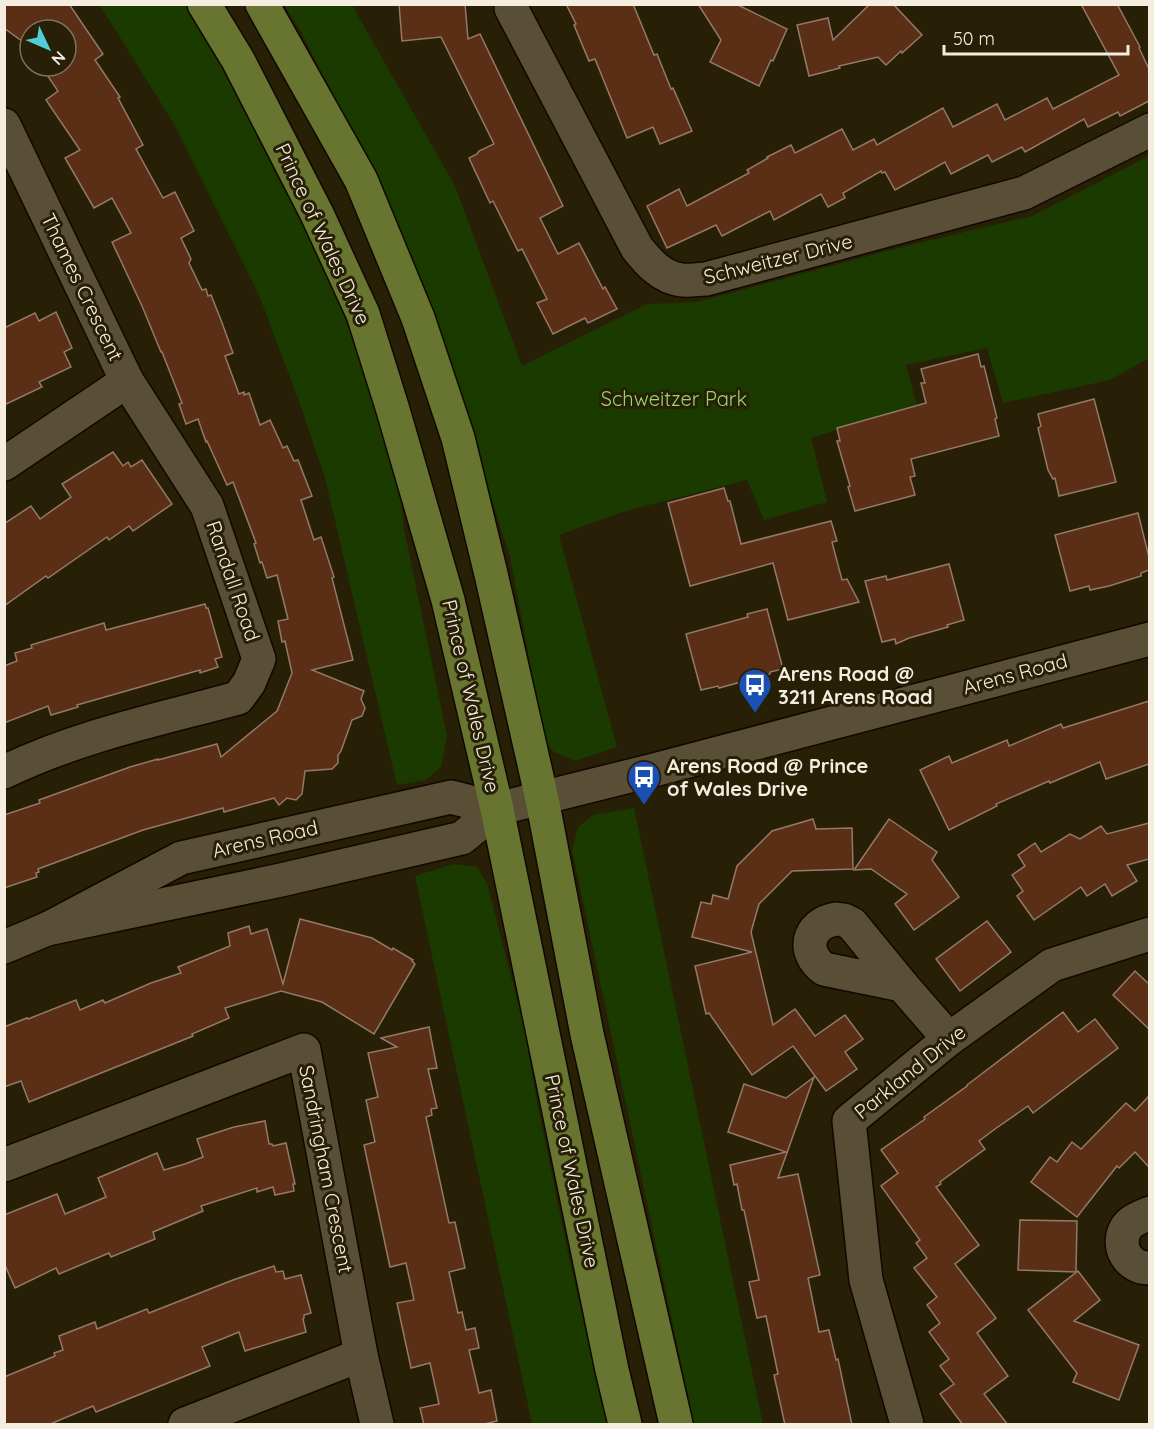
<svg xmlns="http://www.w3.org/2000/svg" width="1154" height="1429" font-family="Quicksand,sans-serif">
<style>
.green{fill:#1a3a00}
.building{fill:#5a2f15;stroke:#94796a;stroke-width:1.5}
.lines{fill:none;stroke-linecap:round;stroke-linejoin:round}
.minor-casing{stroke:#110800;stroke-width:36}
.major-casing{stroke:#110800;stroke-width:36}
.minor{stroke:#594e36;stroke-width:33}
.major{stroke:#677530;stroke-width:33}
.labels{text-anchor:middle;stroke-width:6;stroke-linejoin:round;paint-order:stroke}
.street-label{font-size:20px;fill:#f5eee0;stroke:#281f07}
.park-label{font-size:20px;fill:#95d76d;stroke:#281f07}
.poi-label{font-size:20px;font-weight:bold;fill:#f5eee0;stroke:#281f07;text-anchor:start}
</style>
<rect width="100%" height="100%" fill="#281f07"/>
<g class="green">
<path d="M100,5H185L221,62L283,176L328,273L371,388L398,478L404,529L447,736L441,767L426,780L397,785L325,478L300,404L259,295L174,124Z"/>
<path d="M284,5H352L455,186L522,366L647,304L697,302L902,247L1032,216L1149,156V358L1110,380L1003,403L987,348L906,365L917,405L811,438L827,502L764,520L747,480L622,512L559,535L617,747L575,761L554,752L545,741L510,557L432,311L375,182L301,31Z"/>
<path d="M634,808L763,1424H694L572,850L578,827L593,815Z"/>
<path d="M453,864L477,867L487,883L523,1023L538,1107L569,1258L607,1424H532L415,876Z"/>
</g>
<g class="building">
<path d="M4,4H69L103,54L95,60L120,97L118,98L143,145L136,149L163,198L175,192L194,231L181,238L191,259L189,263L202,290L206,289L208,296L211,295L221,320L233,353L225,356L239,394L244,392V395L249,393L260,425L270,420L283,448L287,446L294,461L298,460L312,496L301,500L314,540L321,537L334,577L332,578L353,660L312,670L364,691L361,699L365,708L362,716L352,720L341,751L338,755V763L332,769L305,771L302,794L296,800L287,798L279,805L274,798L224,812L223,808L143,830L38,869L39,872L36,873L37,877L4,888V815L40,803L39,800L130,767L158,759V760L217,744L221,757L277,711L292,673L285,641L282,642L278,621L288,619L277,575L267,578L262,562L260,563L254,544L256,543L233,482L227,485L207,441L206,442L198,419L186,424L179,404L182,403L162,352H161L142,306L112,242L131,233L112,198L94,208L65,158L80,150L46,100L58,91L41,66H66V30H30V49L26,44L4,28Z"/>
<path d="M399,4H465L468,39L480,34L563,206L540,218L558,254L579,243L603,289L605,287L617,309L588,323L585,318L553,334L537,303L547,299L522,249L518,251L493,201L490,203L469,158L477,154L479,151L494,144L441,37L402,41Z"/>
<path d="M566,4H633L654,55L657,54L671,89L673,88L692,131L660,144L653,127L627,138L595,59L589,61L574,25L576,24Z"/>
<path d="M698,4H736L787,29L773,61L771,60L759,86L710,62L721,40Z"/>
<path d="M870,4H893L922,35L902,53L901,51L886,65L878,57L839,66L840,68L809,76L797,25L828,18L833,40Z"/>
<path d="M1081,4H1117L1140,47L1139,48L1149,69V101L1120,116L1118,112L1088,127L1084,119L1025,152L1022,147L992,162L988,155L951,174L945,162L895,190L885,172L882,173L881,171L843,193L845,198L828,207L821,194L774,220L770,211L722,236L716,225L667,248L647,206L679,189L687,206L749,173L747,170L768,158L767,157L791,145L795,153L842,129L853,150L874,139L877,145L943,108L953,127L997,104L1005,120L1047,98L1053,109L1119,75Z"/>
<path d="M56,312L72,348L64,352L71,367L39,382L42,387L4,405V328L35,313L39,321Z"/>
<path d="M978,354L981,367L984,366L997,418L995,419L999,436L911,459L915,476L910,477L915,495L855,511L848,487L850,486L837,441H840L837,428L926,403L921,383H925L921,369Z"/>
<path d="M1094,399L1116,482L1059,496L1055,478L1053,479L1048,470L1038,428L1041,426L1038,414Z"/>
<path d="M113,452L123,466L128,462L131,467L142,460L172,504L133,531L129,526L109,540L107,537L48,578L46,576L4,606V524L31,506L40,519L71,497L62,484Z"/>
<path d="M724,488L728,501H730L741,544L831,521L837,541L832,542L842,580L847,579L859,602L788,620L773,563L690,586L668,503Z"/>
<path d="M1138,513L1149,557V570L1141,573V576L1109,586L1090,590L1089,586L1070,591L1055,535Z"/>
<path d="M949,564L964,620L947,625L948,627L909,638L896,644L895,639L882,642L865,581L886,576L887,580Z"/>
<path d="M205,604L206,608H208L222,657L215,659L218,667L200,673V670L161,681L77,705L78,707L51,715L48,706L4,723V666L17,661L15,653L32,648L31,645L104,623L106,630Z"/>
<path d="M767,609L783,669L770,672V674L719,688L718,686L701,690L686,634L748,617L747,614Z"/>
<path d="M1149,701V764L1106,779L1100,762L1050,783L1049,781L996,804L997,806L949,830L920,770L949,756L952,763L1007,740L1009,746L1061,724L1063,728Z"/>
<path d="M813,819L816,829L852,828L853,869L792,871L759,904L751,932L773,1025L795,1009L815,1036L845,1015L863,1039L845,1052L857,1069L826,1091L793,1046L752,1075L709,1013L706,1014L695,966L752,952L692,937L701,902L711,904L713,895L728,899L737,866L772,831Z"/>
<path d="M889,819L937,852L932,860L959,897L914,930L895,904L907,894L871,869L854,870Z"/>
<path d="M1149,823V859L1127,865L1137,881L1112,896L1105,884L1087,896L1081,887L1034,920L1017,896L1023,891L1012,875L1025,866L1018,855L1035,843L1041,852L1070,834L1080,839L1101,826L1107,834Z"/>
<path d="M300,919L372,938L392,950L393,948L413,960L412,961L415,964L374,1034L322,1002L281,991L225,1008L229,1018L192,1034L193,1036L29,1102L21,1081L4,1087V1027L27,1018L28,1019L76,1000L80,1010L103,1000L105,1003L151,983L181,973L178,967L230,946L228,933L249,926L251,934L267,929L283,984Z"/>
<path d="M987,921L1011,952L960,991L936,959Z"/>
<path d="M1135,971L1149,984V1029L1113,995Z"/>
<path d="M1063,1012L1078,1032L1095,1019L1118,1048L1033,1113L1028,1106L995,1129L979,1141L985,1149L940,1182L941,1184L936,1187L979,1245L955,1264L996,1318L977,1333L1008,1376L984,1394L1008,1425H963L940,1394L954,1384L940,1366L949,1359L929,1332L940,1323L927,1305L937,1297L914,1268L927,1258L916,1243L920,1240L881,1186L898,1173L881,1150L925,1119L924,1117L967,1086V1085Z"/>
<path d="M429,1027L437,1068L428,1069L437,1108L431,1109L432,1115L426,1117L449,1223L455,1222L465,1268L449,1272L458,1313L462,1312L466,1330L475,1328L479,1348L469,1350L479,1393L491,1390L497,1421L480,1425H424L420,1408L439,1404L430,1363L411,1368L397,1303L414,1300L406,1263L390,1267L364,1145L375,1142L366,1100L378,1097L368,1053L397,1047L381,1038Z"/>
<path d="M814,1077L778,1178L798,1174L820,1275L808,1278L819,1332L829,1330L836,1360L838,1359L852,1425H785L774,1375L778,1374L766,1316L757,1318L749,1282L759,1280L744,1210H742L737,1184L734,1185L730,1165L786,1152L728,1132L744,1084L786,1098Z"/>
<path d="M1149,1096V1167L1135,1152L1119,1168L1117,1166L1077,1217L1031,1182L1050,1157L1057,1162L1072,1142L1081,1149L1126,1103L1135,1111Z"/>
<path d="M265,1121L269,1144H272L273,1146L286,1143L295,1184H293L294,1191L275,1195L273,1187L257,1192V1188L201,1206L203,1211L153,1232L155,1239L111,1257L109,1253L59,1274L56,1268L15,1288L4,1263V1215L57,1194L65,1214L106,1197L98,1178L157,1153L164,1170L185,1164L203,1157L197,1139L234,1127Z"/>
<path d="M1020,1220L1077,1221L1076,1272L1018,1270Z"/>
<path d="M274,1266L276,1272L283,1271L285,1279L301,1275L311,1313L304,1315V1318L303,1319L306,1332L245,1351L239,1332L202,1347L210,1366L96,1412L93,1406L48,1425H4V1377L55,1356L54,1353L63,1350L59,1336L95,1322L97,1329L147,1309L149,1313L233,1280Z"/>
<path d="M1078,1271L1100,1300L1074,1321L1139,1345L1119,1400L1073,1382L1077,1373L1028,1310Z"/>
</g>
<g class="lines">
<g class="minor-casing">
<g id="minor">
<path d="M511,4V8L637,248C648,262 662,278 682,280C690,281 699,279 706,279L1024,193L1150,130"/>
<path d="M4,125L127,381L4,464"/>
<path d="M4,772C78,736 160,719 238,698L249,683L259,659L207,506L127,381"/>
<path d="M836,919L844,920L852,924L902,985L824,969C801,952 807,924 836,919Z"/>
<path d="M47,929L281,880L462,838L497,809L654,770L1150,639"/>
<path d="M4,947L47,929L181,858L451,797L497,809"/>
<path d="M902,985L949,1039"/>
<path d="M4,1165L304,1050L361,1355L377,1424"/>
<path d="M1150,1213C1141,1217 1131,1220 1126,1228C1115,1247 1129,1269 1150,1268"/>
<path d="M185,1424L361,1355"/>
<path d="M907,1424L866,1280L849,1121L949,1039L1052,965L1150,934"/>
</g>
</g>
<g class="major-casing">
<g id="major">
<path d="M204,4L238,60L317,214L363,314L393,410L448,600L497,809L612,1370L625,1424"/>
<path d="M262,4L361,180L418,318L458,438L491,574L542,799L587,1034L676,1424"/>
</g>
</g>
<use href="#minor" class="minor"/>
<use href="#major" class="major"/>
</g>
<defs>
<g id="bus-pin" transform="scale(1.725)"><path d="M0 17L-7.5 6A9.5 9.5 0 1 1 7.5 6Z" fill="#1a4fb4" stroke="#281f07"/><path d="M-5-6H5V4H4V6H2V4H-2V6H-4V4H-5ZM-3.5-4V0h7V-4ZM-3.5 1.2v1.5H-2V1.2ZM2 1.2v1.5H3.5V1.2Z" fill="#fff"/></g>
</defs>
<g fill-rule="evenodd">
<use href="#bus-pin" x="755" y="685"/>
<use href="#bus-pin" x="644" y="777"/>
</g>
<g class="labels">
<g class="street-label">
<text transform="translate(323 234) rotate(65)" y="7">Prince of Wales Drive</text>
<text transform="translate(778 259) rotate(-14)" y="7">Schweitzer Drive</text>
<text transform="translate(82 287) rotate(64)" y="7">Thames Crescent</text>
<text transform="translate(233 581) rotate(71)" y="7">Randall Road</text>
<text transform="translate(1015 674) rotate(-15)" y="7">Arens Road</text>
<text transform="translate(471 696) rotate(77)" y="7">Prince of Wales Drive</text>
<text transform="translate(265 839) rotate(-13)" y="7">Arens Road</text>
<text transform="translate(910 1072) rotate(-39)" y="7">Parkland Drive</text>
<text transform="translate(326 1169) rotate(79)" y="7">Sandringham Crescent</text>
<text transform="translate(572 1171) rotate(78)" y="7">Prince of Wales Drive</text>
</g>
<g class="park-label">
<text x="674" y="406">Schweitzer Park</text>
</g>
<g class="poi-label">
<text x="778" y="681">Arens Road @<tspan x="778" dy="23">3211 Arens Road</tspan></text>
<text x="667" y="773">Arens Road @ Prince<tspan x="667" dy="23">of Wales Drive</tspan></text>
</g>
</g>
<rect width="1154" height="1429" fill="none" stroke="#f5eee0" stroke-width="12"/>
<g transform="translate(48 48) rotate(134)"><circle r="28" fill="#281f07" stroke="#7a725e" stroke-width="1.5"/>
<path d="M0-4.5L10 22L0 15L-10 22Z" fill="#52ccd6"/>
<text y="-9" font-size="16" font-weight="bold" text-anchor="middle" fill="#f5eee0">N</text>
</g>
<path d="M944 45v9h184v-9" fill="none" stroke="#f5eee0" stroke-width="3"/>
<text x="953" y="45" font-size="18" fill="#f5eee0" stroke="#281f07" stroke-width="4.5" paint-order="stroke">50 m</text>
</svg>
